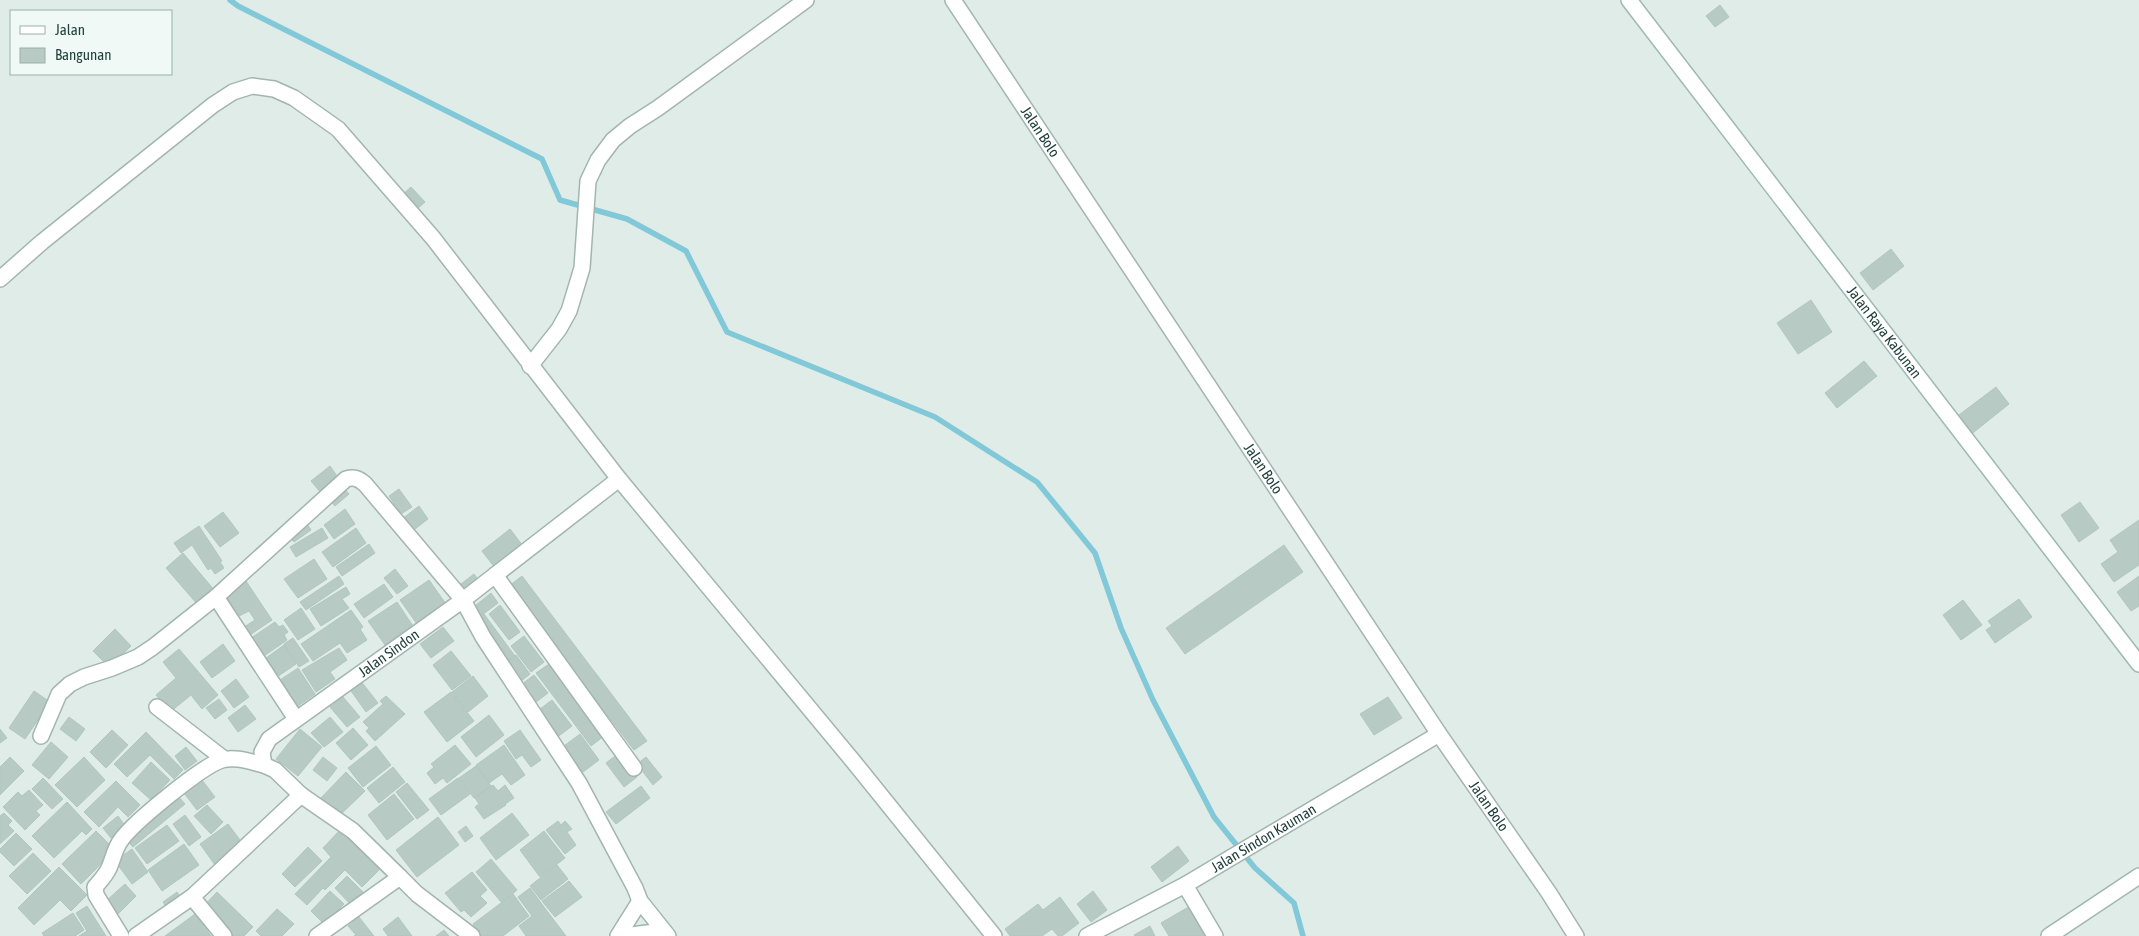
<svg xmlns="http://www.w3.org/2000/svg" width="2139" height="936" font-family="'Asap Condensed',sans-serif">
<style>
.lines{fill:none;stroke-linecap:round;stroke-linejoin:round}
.stream{stroke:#81c8d8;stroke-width:5.5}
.building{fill:#b7cac3;stroke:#b1c7be}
.street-casing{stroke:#a2b5af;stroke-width:18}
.secondary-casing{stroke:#9db9b0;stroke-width:18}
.street{stroke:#fff;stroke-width:15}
.secondary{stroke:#fff;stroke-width:15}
.labels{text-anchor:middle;stroke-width:4.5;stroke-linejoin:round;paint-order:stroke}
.street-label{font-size:15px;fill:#1e3f37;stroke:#f0f9f5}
</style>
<rect width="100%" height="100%" fill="#e0ece7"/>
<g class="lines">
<path class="stream" d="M230,0L238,6L542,159L560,200L627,219L686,251L727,332L935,417L1037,482L1095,553L1121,628L1153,700L1214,817L1255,868L1294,903L1303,936"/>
</g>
<g class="building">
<path d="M1720,5L1729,17L1715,27L1706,16Z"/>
<path d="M411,187L425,202L416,210L403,194Z"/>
<path d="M1891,249L1904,266L1873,290L1860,273Z"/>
<path d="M1811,300L1832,332L1798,354L1777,323Z"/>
<path d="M1864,361L1877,376L1837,408L1825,393Z"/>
<path d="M1996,387L2009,404L1969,436L1955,418Z"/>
<path d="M330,466L339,479L321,493L311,481Z"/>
<path d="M342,486L349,494L335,506L328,498Z"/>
<path d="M399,489L412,507L401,514L389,496Z"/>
<path d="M2080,502L2099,528L2079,542L2061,515Z"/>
<path d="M419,506L428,519L411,532L402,519Z"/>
<path d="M345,509L355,524L334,539L324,525Z"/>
<path d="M223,512L239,533L220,547L204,526Z"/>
<path d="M2139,520V565L2114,582L2101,564L2118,552L2110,540Z"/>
<path d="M307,524L311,530L294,542L289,536Z"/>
<path d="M199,526L222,561L220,562L224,568L215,574L211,568L208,570L192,545L181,553L174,543Z"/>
<path d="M322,528L328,538L296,557L290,547Z"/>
<path d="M356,528L366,543L333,567L322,552Z"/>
<path d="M510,529L523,546L495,568L482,551Z"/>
<path d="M369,544L375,553L342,576L336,567Z"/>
<path d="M1284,545L1303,572L1185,654L1166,628Z"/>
<path d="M183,553L215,591L198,605L166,568Z"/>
<path d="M314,559L327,579L298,598L284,579Z"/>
<path d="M395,569L408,586L397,594L384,578Z"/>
<path d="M474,574L480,582L467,592L461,584Z"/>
<path d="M339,576L344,584L306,610L300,602Z"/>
<path d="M522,576L647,741L634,750L509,586Z"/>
<path d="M2139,576V606L2131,611L2117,592Z"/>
<path d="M429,580L446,604L417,624L400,600Z"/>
<path d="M246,581L272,620L247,637L241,629L255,620L249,611L237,617L223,598Z"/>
<path d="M384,584L393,597L364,618L354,604Z"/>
<path d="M346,587L350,594L342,599L349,608L321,626L310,609Z"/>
<path d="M491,593L498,603L482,615L475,606Z"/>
<path d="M2019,599L2032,617L1995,643L1986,630L1992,626L1988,621Z"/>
<path d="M1963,600L1982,625L1961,640L1943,615Z"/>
<path d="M397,602L413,626L385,645L368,621Z"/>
<path d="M500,605L520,632L509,640L489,614Z"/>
<path d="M301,608L315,629L298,640L284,620Z"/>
<path d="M351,610L363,627L360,629L367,640L347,653L340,643L313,661L301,644Z"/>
<path d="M484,614L515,656L505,663L474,622Z"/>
<path d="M275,622L279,627L283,625L288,632L284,635L287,640L261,658L248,640Z"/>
<path d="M443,627L454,641L431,658L420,644Z"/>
<path d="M115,629L131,646L109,667L93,651Z"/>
<path d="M524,636L544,662L531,672L511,646Z"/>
<path d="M293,638L309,661L299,667L284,644Z"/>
<path d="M223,644L235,661L212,678L200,662Z"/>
<path d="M284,645L296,664L274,679L262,661Z"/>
<path d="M339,648L347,660L330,672L335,679L316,692L302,670Z"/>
<path d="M179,649L218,695L202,709L191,695L170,712L156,695L176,678L163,662Z"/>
<path d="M451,651L471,676L452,690L433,665Z"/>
<path d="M516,655L530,674L520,682L505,663Z"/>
<path d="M549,664L604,736L591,746L536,673Z"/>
<path d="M298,668L315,694L295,708L277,682Z"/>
<path d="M534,675L548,693L536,702L522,684Z"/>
<path d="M473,676L488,696L468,712L452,692Z"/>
<path d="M236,679L249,697L234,708L221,691Z"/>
<path d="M360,680L378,703L366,712L349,688Z"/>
<path d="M34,691L50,702L25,739L9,728Z"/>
<path d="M451,692L474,721L447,742L424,712Z"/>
<path d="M386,696L405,714L375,741L366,731L369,728L363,722L383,704L380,701Z"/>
<path d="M343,697L360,717L347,727L330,707Z"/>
<path d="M1388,697L1402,718L1374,735L1360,714Z"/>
<path d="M219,699L227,710L215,719L206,708Z"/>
<path d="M552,700L572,726L556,738L536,712Z"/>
<path d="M245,705L256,719L238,732L228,718Z"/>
<path d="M489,715L504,735L476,757L461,737Z"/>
<path d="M69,717L85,729L76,741L60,729Z"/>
<path d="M330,717L343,732L324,747L311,733Z"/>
<path d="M353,728L368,745L351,760L336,743Z"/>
<path d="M0,729L7,738L0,743Z"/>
<path d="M300,729L322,747L298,776L276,759Z"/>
<path d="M112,730L128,745L106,768L90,752Z"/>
<path d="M520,730L541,760L531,767L522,755L516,759L504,741Z"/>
<path d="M146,732L183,770L174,779L150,755L127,777L114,764Z"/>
<path d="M580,734L599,760L579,775L560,749Z"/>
<path d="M51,742L68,757L49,779L32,765Z"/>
<path d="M455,745L471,764L447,783L443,778L435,784L427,773L434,767L431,764Z"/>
<path d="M504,745L525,775L511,785L502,774L489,783L476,765Z"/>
<path d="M376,746L391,765L363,787L348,768Z"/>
<path d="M186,747L197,761L185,770L175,756Z"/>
<path d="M619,753L637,777L624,787L606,763Z"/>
<path d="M10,757L24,771L0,795V767Z"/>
<path d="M84,757L105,780L77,807L55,785Z"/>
<path d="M323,757L337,768L327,781L313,770Z"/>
<path d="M646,757L662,777L653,785L637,764Z"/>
<path d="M151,762L170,780L151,800L132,783Z"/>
<path d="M476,766L491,786L474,798L459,778Z"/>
<path d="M393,767L405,782L379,803L367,788Z"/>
<path d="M346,772L365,791L338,817L320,799Z"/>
<path d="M43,778L63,799L52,809L32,789Z"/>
<path d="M458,778L470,794L441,815L429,799Z"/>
<path d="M202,780L215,797L197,810L184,793Z"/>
<path d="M116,781L140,805L128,817L118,807L99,827L84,812Z"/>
<path d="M407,783L429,810L417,819L396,792Z"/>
<path d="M493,785L498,791L505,785L514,798L505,804L506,805L484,819L475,807L479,804L475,798Z"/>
<path d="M641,786L650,798L616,824L606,812Z"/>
<path d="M29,790L43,805L36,811L40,815L25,830L3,807L18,792L22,796Z"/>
<path d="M176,794L185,804L133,847L124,837Z"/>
<path d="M394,794L414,819L387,840L368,815Z"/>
<path d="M67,802L92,829L86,835L82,831L54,858L32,836Z"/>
<path d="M207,805L223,822L211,834L194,816Z"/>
<path d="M4,813L12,821L8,825L14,831L0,844V816Z"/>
<path d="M512,813L529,835L496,860L480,838Z"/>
<path d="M185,815L201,837L189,846L173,824Z"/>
<path d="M118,816L126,827L111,838L103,828Z"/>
<path d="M438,817L459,845L417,877L396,850Z"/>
<path d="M558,821L561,825L565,821L572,829L567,832L576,845L565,854L546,830Z"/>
<path d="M228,824L243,844L215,865L200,844Z"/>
<path d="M167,825L179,841L147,864L135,848Z"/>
<path d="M466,826L473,836L465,842L458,832Z"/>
<path d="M340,830L380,869L362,887L345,870L325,890L323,888L307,905L295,894L331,857L323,848Z"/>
<path d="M96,831L115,850L81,884L62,864Z"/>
<path d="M544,831L565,858L540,877L520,850Z"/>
<path d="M16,833L32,849L14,866L0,852V849Z"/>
<path d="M184,844L199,865L162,891L148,870Z"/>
<path d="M1178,846L1189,861L1162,882L1151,867Z"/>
<path d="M308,847L322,861L295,887L282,874Z"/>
<path d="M132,849L148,872L132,884L115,861Z"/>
<path d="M33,853L51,871L27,894L9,876Z"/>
<path d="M491,859L517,890L502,903L476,872Z"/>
<path d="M557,865L568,879L541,900L530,886Z"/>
<path d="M59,867L87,895L71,911L60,900L34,925L18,908Z"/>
<path d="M472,872L487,890L480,896L487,903L471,917L464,910L461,912L445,893Z"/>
<path d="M347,876L364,893L352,906L335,888Z"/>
<path d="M569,881L582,897L555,917L542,901Z"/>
<path d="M125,884L136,896L118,914L106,901Z"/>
<path d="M530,888L544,907L566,936H526L519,926L532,916L518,897Z"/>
<path d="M330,891L344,904L324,924L311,911Z"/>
<path d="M1093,891L1107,910L1091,922L1077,904Z"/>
<path d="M177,892L182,899L168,909L163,902Z"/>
<path d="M217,892L253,927L244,936H233L203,907Z"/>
<path d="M513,894L529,916L503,936H481L473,924Z"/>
<path d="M1060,897L1079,923L1062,936H1058L1052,929L1042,936H1010L1005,929L1038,904L1043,910Z"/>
<path d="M1192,905L1211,936H1169L1161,923Z"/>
<path d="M87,906L106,936H79L87,931L76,913Z"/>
<path d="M277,909L294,924L282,936H261L256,931Z"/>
<path d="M73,913L84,930L75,936H44L42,933Z"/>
<path d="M195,914L211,936H165Z"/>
<path d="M359,917L366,926L374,936H354L356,935L348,926Z"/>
<path d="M398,917L412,936H388L383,929Z"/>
<path d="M1150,926L1155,936H1135L1134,935Z"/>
<path d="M444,930L449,936H436Z"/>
</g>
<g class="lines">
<g class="street-casing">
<g id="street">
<path id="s1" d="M953,0L1439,734L1549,893L1576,936"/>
<path d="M0,279L42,242L213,105L233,92L252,86L274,89L294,98L338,129L433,238L619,479L853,761L994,936"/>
<path d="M530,366L559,329L569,311L582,268L588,181L598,160L613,140L630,126L658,108L806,0"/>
<path d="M495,575L634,768"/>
<path d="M216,597L296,719"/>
<path d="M157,707L224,759"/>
<path d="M41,736L59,694L70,684L84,677L112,668L138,657L153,647L216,597L346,479C354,477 358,478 365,484L463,600L619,479"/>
<path d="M301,795L353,831L400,877"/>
<path d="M1185,885L1215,936"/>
<path d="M192,897L224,936"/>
<path d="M121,936L96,895L95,887C100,881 106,875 109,868C113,859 115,848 121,840C134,822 202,766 222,760C235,756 251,762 264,765"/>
<path id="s2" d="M136,936L192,897L301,795L275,770L264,765L262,752L269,739L463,600L483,637L579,783L635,888L640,901L668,936"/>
<path d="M317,936L400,877L417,894L472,936"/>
<path d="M618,936L640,901"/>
<path d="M623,936L663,931"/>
<path id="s3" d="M1087,936L1185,885L1439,734"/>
<path d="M2049,936L2139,876"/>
</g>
</g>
<g class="secondary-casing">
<g id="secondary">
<path id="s4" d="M1629,0L2139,664"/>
</g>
</g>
<use href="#street" class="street"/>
<use href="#secondary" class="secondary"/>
</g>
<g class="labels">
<g class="street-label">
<text dy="5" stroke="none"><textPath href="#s1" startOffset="158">Jalan Bolo</textPath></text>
<text dy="5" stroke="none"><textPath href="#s4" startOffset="419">Jalan Raya Kabunan</textPath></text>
<text dy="5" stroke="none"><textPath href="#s1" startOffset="562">Jalan Bolo</textPath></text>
<text dy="5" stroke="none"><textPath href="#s2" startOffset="441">Jalan Sindon</textPath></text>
<text dy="5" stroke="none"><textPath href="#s1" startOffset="968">Jalan Bolo</textPath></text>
<text dy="5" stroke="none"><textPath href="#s3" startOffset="202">Jalan Sindon Kauman</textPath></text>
</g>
</g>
<rect x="10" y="10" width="162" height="65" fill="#f0f9f5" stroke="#9cafa9"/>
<rect x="20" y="26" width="25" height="8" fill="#ffffff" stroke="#9cafa9"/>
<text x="55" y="35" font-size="15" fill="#1e3f37">Jalan</text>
<rect x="20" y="48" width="25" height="15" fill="#b7cac3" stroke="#9cafa9"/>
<text x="55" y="60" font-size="15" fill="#1e3f37">Bangunan</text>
</svg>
